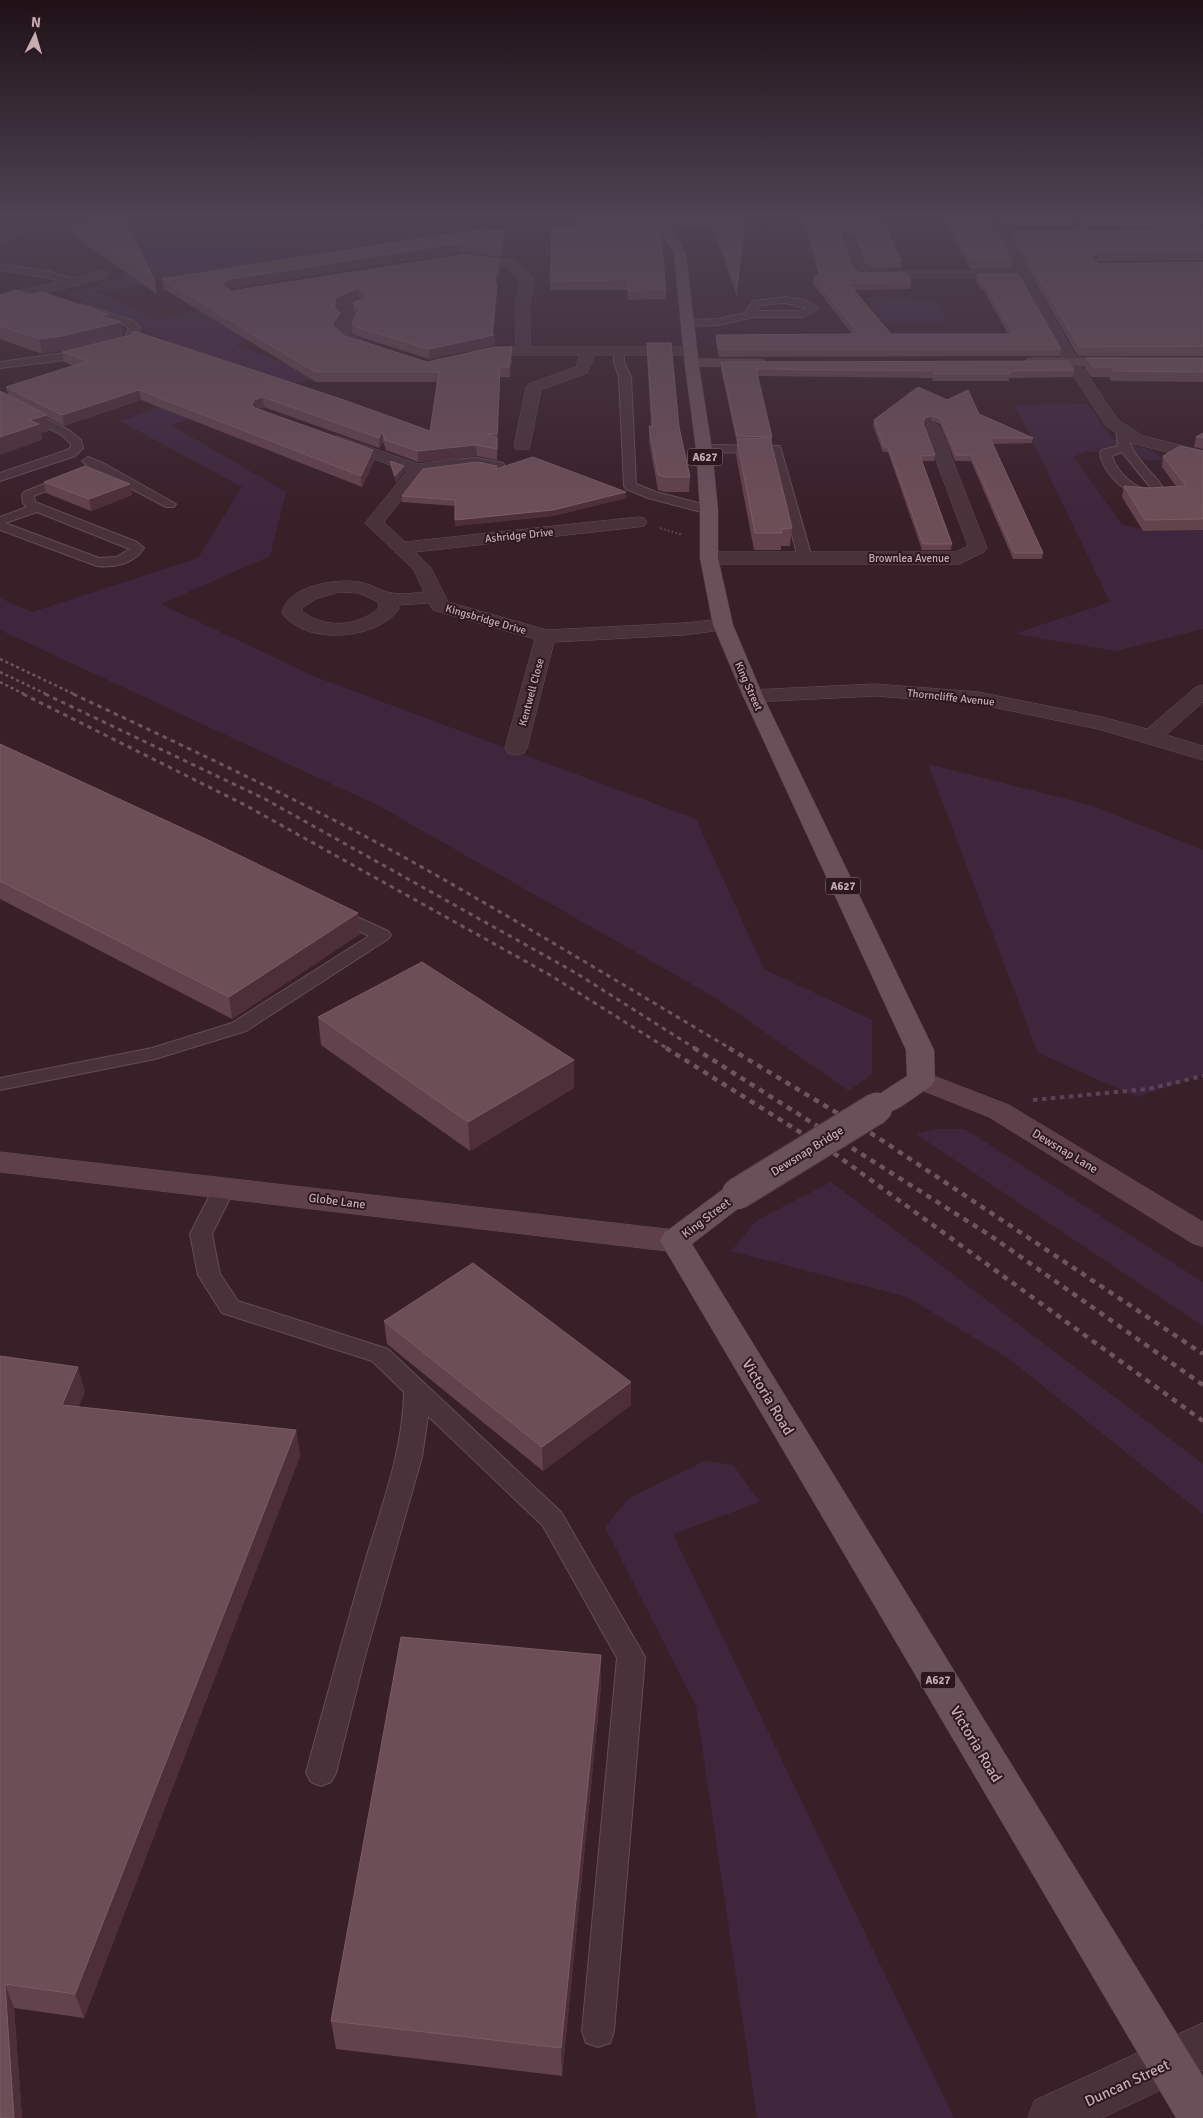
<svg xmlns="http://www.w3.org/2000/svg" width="1203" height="2118" font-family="Signika,sans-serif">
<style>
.green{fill:#3f263d}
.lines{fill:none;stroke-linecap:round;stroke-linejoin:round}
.lane-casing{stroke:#644d54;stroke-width:2}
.street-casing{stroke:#644d54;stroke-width:1}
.secondary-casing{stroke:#644d54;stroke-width:1}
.primary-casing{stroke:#533c43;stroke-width:1}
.path-far1{stroke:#5c4257;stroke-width:2;stroke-dasharray:2 2;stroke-linecap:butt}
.path{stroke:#5c4257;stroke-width:4;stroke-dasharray:4.5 4.5;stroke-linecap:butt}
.lane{fill:#4a323a;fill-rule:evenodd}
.street{fill:#4a323a;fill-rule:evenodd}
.secondary{fill:#5d4049;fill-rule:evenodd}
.primary{fill:#6a5059;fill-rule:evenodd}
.rail-far2{stroke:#71545e;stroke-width:2.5;stroke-dasharray:3 3;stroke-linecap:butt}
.rail-far1{stroke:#71545e;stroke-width:3;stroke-dasharray:4.5 4.5;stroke-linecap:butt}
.rail{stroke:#71545e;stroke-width:4.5;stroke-dasharray:5.5 5.5;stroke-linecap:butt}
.primary-bridge-casing{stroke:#533c43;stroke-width:33;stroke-linecap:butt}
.primary-bridge{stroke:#6a5059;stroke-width:31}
.wall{fill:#62424c}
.shaded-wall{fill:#4d2f39}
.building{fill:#6c4e57;stroke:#7a5c66}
.labels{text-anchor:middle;stroke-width:4;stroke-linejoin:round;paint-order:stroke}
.shield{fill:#2e181f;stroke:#988087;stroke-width:1}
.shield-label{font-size:11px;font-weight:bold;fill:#c6adb4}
.far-street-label{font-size:11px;fill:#c6adb4;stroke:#2e181f}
.street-label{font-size:12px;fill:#c6adb4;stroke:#2e181f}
.near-street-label{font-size:15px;fill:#c6adb4;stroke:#2e181f}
</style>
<rect width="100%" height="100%" fill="#391f28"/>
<g class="green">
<path d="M122,216H398L442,236L97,292L158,320L209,308L262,336L235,345L319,376L171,425L286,492L270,556L161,604L316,677L696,819L764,969L872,1020V1074L849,1091L716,998L379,806L0,630V598L32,612L198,558L242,487L120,421L243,376L68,295L146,268Z"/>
<path d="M866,297L936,299L947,322H884Z"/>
<path d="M1088,404L1112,439L1151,450L1164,459L1153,461L1117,454L1086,451L1074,457L1122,525L1144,530L1203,525V629L1116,651L1014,634L1110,602L1015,405Z"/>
<path d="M928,764L1090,805L1203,850V1075L1137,1097L1038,1053Z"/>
<path d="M936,1129H965L1203,1282V1326L916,1134Z"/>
<path d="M831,1182L1203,1464V1514L1008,1358L907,1297L731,1251L757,1220Z"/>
<path d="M705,1461L733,1465L760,1502L673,1534L954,2118H757L696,1706L605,1527L629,1498Z"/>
</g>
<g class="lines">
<g class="lane-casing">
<g id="lane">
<path d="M49,216H61L0,243V237Z"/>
<path d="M1069,216H1077V220L1088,232L1086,234H1080L1069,220Z"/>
<path d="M0,264L47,271L78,280L80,282L75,285L46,277L0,270Z"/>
<path d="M786,297L805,300L819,308L803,317H754L718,325L687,326L682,323L687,320L718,319L745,313L753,301ZM786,303L807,308L801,311H756L760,305Z"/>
<path d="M81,304L133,321L140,328L132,343L65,360L0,368V362L65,353L124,339L129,329L125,325L77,309L76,307Z"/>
<path d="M619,348L624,351V362L631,377L636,484L656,492L714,507L715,510L714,513L709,514L648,498L626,489L624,486L619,377L614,362V351Z"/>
<path d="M0,395L70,431L81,440L83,448L75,456L0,481V473L67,450L71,447V444L62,435L0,403Z"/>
<path d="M1122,426L1128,430C1127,455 1152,469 1164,489C1143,513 1102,476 1100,453L1102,450L1118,446L1116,430ZM1122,452L1151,488C1135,492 1116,470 1112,456Z"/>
<path d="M704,445L780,446L812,558L810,561L805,562L798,558L771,453L700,452L698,449L700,446Z"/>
<path d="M88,457L103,463L176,504L174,507H166L98,471L36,495L34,496L35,502L137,542L144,548C134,564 114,568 97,566L0,530V517L27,507L23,503L22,495L24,492L88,466L82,461ZM37,512L127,548L130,549L116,557L99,558L5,523Z"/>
<path d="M477,458L503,463L505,466L499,470L477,466L453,468L447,464L453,460Z"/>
<path d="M335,907L388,931L391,935L388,939L246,1031L155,1059L0,1090V1078L152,1048L232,1023L369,936L329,916L326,912L329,908Z"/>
<path d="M224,1181L232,1183L235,1188L212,1234L220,1274L238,1301L388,1349L561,1512L645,1657L614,2031L610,2043L598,2047L586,2043L582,2031L617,1658L543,1526L428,1416L422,1457L364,1660L336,1773L331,1782L321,1786L311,1782L306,1773C325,1703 344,1634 364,1565C381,1508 403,1452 404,1392L372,1361L222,1313L198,1275L190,1234L216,1183Z"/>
</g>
</g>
<g class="street-casing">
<g id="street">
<path d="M983,216H995L1079,362L1118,420L1143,436L1203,451V461L1131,443L1106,426L1065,362L1018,278H860L853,274L841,240L847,236L851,237L865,270L1014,271Z"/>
<path d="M463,254L515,260L533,277L535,280L530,302V347H690L695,348L697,351L695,354L690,355H595L587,373L541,390L530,446L528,449H516L514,446L526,387L529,384L576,367L580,355H495L474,359L469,358L467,355L469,352C485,348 499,347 516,347V302L521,281L506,267L458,261L457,258Z"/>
<path d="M101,271L106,272L108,275L106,278L0,304V296Z"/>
<path d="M360,299L367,303L365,306L351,312L358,321L350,333L356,338L380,347L382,350L380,353C367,356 343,345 335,334L343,322L337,316L339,307Z"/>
<path d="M932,423L938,425L940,428L987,548L984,552L959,564H709L702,562L700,558L702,554L709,552H956L968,546L924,428L926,425Z"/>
<path d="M338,436L418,464L453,459L459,460L461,464L459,468L422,473L384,522L405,542L638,517L644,518L647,522L644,526L638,527L415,552L431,568L448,602L547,630L684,623L723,619L730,621L733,625L730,629L684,635L554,642L527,748L524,753L516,755L508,753L505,748L535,639L433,610L429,603L398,605L399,609C377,640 305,646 282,613C286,586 337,578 359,582C371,584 383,592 392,593C402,595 414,593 424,592L414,570L365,523L407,471L332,444L330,441L332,438ZM339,592L359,593L378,602L379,608C358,627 324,629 302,611V608L316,599Z"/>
<path d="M876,684L978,692L1102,717L1147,729L1196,687L1203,685V702L1166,735L1203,746V760L1098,729L978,704L876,696L753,702L746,700L743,696L746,692L753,690Z"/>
<path d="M1203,2023V2070L1102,2118H1028L1034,2101Z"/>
</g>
</g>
<g class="secondary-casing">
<g id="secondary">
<path d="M1032,358H1124L1129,359L1131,362L1129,365L1124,366L1027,365L1025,362L1027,359Z"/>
<path d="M692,359H759L764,360L766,363L764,366L759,367L687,366L685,363L687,360Z"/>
<path d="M921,1071L1009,1105L1203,1222V1247L1192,1243L989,1117L911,1086L907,1080L911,1074Z"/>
<path d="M0,1152L675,1230L686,1233L690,1241L686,1249L675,1252L0,1172Z"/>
</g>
</g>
<g class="primary-casing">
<g id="primary">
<path d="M653,216H665L686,254L699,366L712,449L718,510V558L733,625L763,696L934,1050L935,1080L931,1086C912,1098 890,1120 867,1114L863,1108L867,1102L907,1076L906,1050L743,696L713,625L700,558V510L696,449L685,366L674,254Z"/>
<path d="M737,1184L748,1187L752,1194L748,1201L692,1244L1203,2076V2118H1176L660,1241L664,1233L726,1187Z"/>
</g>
</g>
<path class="path-far1" d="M660,528L683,535"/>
<path class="path" d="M1033,1100L1148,1089L1203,1076"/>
<use href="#lane" class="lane"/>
<use href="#street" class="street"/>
<use href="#secondary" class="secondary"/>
<use href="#primary" class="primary"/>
<g class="rail-far2">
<path d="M0,659L76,695"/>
<path d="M0,672L48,695"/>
<path d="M0,682L26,695"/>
</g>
<g class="rail-far1">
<path d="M23,694L245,805L550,975L668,1049"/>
<path d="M45,694L265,799L576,973L696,1049"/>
<path d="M73,694C184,746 295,798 402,856C513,918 622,984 731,1049"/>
</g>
<g class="rail">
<path d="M666,1048L835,1154L1203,1421"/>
<path d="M694,1048L991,1236L1203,1385"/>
<path d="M729,1048L877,1137L1203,1354"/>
</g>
<g class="primary-bridge-casing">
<path id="primary-bridge" d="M737,1194L877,1108"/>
</g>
<use href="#primary-bridge" class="primary-bridge"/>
</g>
<g class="wall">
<path d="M574,216H656L666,289V299L628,300L627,290H550V281L580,226Z"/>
<path d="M667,216H745L737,297L713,228L675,230Z"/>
<path d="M800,216H880L901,261V268H866L853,236L846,234L841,239L853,269L861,273L911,282L910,289L854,290L891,334H1008L983,289H981L976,281L977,274L1061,349L1060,356L719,357L716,343V335L852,334L813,284L814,277L818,273L808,238Z"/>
<path d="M942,216H987L1012,260L1011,269H970Z"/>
<path d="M997,216H1071L1073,218L1072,227H1004Z"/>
<path d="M1078,216H1203V227H1086L1079,219Z"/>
<path d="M71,224L155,281L157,294L73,236Z"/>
<path d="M1203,229V260L1098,261L1097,262L1099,264L1203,262V356H1078L1010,239L1011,230Z"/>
<path d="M504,231V239L502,257L462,252L232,288L230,289L231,291L500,259L501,268L497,285V294L493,335H494L495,345L429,359L357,336L352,333V323L356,316L354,313L353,303L363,299L359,297L337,307V309L341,322L337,329L345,336L427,362L512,347V357L510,377H500L497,460L477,456L418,462L386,450L383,441L379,448L264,407L258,409L373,450L374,461L362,487L141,400L64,426L47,417L49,431L41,433L42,440L8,395L6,387L74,366L64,362L62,352L430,431L437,382H316L164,289L162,279Z"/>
<path d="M0,295H30L108,314V318L42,354L0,339Z"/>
<path d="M647,343L679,427L690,477L689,492H665L658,490L649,441V426H651L647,357Z"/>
<path d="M1087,358H1203V382L1111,381L1109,377H1091L1085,368Z"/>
<path d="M721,362L1074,370L1073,377L1009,378V381H932L933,378L757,376L772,437V443L792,528L790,546H781V550H754L736,455L737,444L721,369Z"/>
<path d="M918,387L1033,438L1032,443L993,444L1043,553L1042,559H1013L971,461H955L940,424L931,421L924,424V426L935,455L934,461H922L952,544L951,550H922L888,452H883L873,426L874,420Z"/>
<path d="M1203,433V449L1194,447L1196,437Z"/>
<path d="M1203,451V530L1143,531L1122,497L1124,486L1148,488L1176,486L1162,467L1163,456Z"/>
<path d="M390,461L404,466V472L396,482L391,467Z"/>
<path d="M496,469L626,498L553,516L455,526V506L402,502V496Z"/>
<path d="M44,482L130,484L132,495L91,511L46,493Z"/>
<path d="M0,744L358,913L360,934L232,1019L0,899Z"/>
<path d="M318,1017L574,1060V1088L470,1151L321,1045Z"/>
<path d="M384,1321L631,1382V1405L543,1471L387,1344Z"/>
<path d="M0,1356L85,1392L78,1407L296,1430L300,1456L84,2018L14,2008L22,2118H0Z"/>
<path d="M601,1655V1686L562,2076L336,2049L331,2021Z"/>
</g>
<g class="shaded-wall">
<path d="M7,216H44L0,235V219Z"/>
<path d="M745,216L737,297V287Z"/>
<path d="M846,228V234L839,241L840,234Z"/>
<path d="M504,231V239L502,257V248Z"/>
<path d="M461,243L462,252L232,288L223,293L222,284L231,279Z"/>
<path d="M1099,252L1098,261L1089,266L1091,258Z"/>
<path d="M500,259L501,268L495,294L494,285Z"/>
<path d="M497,285V294L493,336L494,335L495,345L429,359V349Z"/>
<path d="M359,288V297L337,307L335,316L334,306L336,297Z"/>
<path d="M340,313L341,322L333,334L332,325Z"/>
<path d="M108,314L109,325L121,322L123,337L65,351L42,354L39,339Z"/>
<path d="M512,347V357L510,377L509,367Z"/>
<path d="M500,367V377L498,445L497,434Z"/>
<path d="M139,390L141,400L64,426L62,415Z"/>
<path d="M263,397L264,407L255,410L252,405L254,400Z"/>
<path d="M47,415L49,431L41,433L42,440L0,455V437L29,420Z"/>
<path d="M932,416L931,421L924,424L922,429L923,423L925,418Z"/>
<path d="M382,431L383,441L379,448V438Z"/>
<path d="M476,445L477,456L418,462V451Z"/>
<path d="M373,450L374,461L362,487L361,476Z"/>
<path d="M404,466V472L396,482L395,476Z"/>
<path d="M130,484L132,495L91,511L89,499Z"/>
<path d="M626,492V498L553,516L455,526V520Z"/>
<path d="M358,913L360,934L232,1019L229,997Z"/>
<path d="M574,1060V1088L470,1151L468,1122Z"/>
<path d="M78,1367L85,1392L68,1430L62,1405Z"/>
<path d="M631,1382V1405L543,1471L542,1447Z"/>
<path d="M296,1430L300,1456L84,2018L75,1994Z"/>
<path d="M601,1655V1686L562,2076L561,2048Z"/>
<path d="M5,1984L14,2008L22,2118H14Z"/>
</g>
<g class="building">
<path d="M0,216H7L0,219Z"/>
<path d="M579,216H656L659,222L666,289L628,291L627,280L550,281L552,227L586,226Z"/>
<path d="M672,216H745L737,287L714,220L675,221Z"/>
<path d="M803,216H880L901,261H867L853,230L846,228L840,234L853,269L861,273H907L911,282L848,283L891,334H1013L984,282H982L977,274H1018L1061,349H719L716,335L859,334L814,277L820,272L809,231Z"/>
<path d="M948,216H987L1012,260H971Z"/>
<path d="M1003,216H1071L1073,218L1005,219Z"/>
<path d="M1085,216H1203V218H1087Z"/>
<path d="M124,219L155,281L71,224Z"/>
<path d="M1203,229V251L1099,252L1091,258L1099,264L1203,262V346L1079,347L1011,230Z"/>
<path d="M479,230L504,231L502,248L461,243L231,279L222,284L231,291L462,255L500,259L494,285H497L492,334L494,335L429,349L356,327L352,323L359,311L353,303L365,298L368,293L359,288L336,297L334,306L340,313L332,325L345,336L427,362L495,347H512L509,367H500L497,434H487L497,438V449L476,445L418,451L385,440L382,431L379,438L263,397L254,400L252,405L255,408L373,450L361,476L139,390L62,415L6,387L88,361L62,352L131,335L134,331L344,400L430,431L439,372H315L162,279L397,242Z"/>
<path d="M16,290L30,295L42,292L108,314L101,316L121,322L62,336L39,339L0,326V295Z"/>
<path d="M647,343H671L679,427L690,477H665L658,475L649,426H653Z"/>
<path d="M1087,358H1203V372L1113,371L1111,367H1093Z"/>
<path d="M1068,361L1074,370L1008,371L1010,374H933L938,371L756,369L772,437L737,436L721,362Z"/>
<path d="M918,387L947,400L968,390L979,414L1033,438H990L1043,553H1014L971,455H956L940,418L932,416L925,418L923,423L935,455L920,456L952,544H923L888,447H884L874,420Z"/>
<path d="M0,391L47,415L29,420L39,424L0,437Z"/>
<path d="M1203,433V438L1196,437Z"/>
<path d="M770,438L792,528L781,529L782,533H755L737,439Z"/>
<path d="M1180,446L1203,451V519L1145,520L1124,486L1148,488L1186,486L1163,456Z"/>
<path d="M533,457L626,492L553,510L455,520V500L402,496L423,469L477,462L497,466L496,469Z"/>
<path d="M390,461L404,466L395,476Z"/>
<path d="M85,466L130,484L89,499L44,482Z"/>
<path d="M0,744L208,840L358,913L229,997L0,881Z"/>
<path d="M422,962L574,1060L468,1122L318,1017Z"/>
<path d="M473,1263L631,1382L542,1447L384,1321Z"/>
<path d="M0,1356L78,1367L62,1405L296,1430L75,1994L5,1984L14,2118H0Z"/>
<path d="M401,1637L601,1655L561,2048L331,2021Z"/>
</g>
<linearGradient id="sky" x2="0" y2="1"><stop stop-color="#1f1116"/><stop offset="0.42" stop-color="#4e4253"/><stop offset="1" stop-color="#4e4253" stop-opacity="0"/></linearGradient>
<rect width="1203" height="513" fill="url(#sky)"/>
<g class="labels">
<g class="shield">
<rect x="687.5" y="448.5" width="35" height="17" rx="4"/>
<rect x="825.5" y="877.5" width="35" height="17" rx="4"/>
<rect x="920.5" y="1671.5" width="35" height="17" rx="4"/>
</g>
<g class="shield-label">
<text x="705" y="461">A627</text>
<text x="843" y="890">A627</text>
<text x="938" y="1684">A627</text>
</g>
<g class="far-street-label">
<text transform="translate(519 535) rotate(-6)" y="4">Ashridge Drive</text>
<text x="909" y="562">Brownlea Avenue</text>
<text transform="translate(486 619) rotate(16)" y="4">Kingsbridge Drive</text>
<text transform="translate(749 686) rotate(66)" y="4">King Street</text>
<text transform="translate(531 692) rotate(-75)" y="4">Kentwell Close</text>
<text transform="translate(951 697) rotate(6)" y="4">Thorncliffe Avenue</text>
</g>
<g class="street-label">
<text transform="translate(807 1151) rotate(-32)" y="4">Dewsnap Bridge</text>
<text transform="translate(1065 1151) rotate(31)" y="4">Dewsnap Lane</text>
<text transform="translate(337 1201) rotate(7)" y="4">Globe Lane</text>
<text transform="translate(706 1218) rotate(-37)" y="4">King Street</text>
</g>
<g class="near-street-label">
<text transform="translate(768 1397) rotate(59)" y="5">Victoria Road</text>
<text transform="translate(976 1744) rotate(59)" y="5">Victoria Road</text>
<text transform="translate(1127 2083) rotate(-25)" y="5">Duncan Street</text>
</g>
</g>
<g transform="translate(35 35) rotate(5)" stroke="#2e181f" stroke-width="4" paint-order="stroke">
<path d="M0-4L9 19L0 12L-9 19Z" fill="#c6adb4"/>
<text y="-8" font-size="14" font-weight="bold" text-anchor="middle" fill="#c6adb4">N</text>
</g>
</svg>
